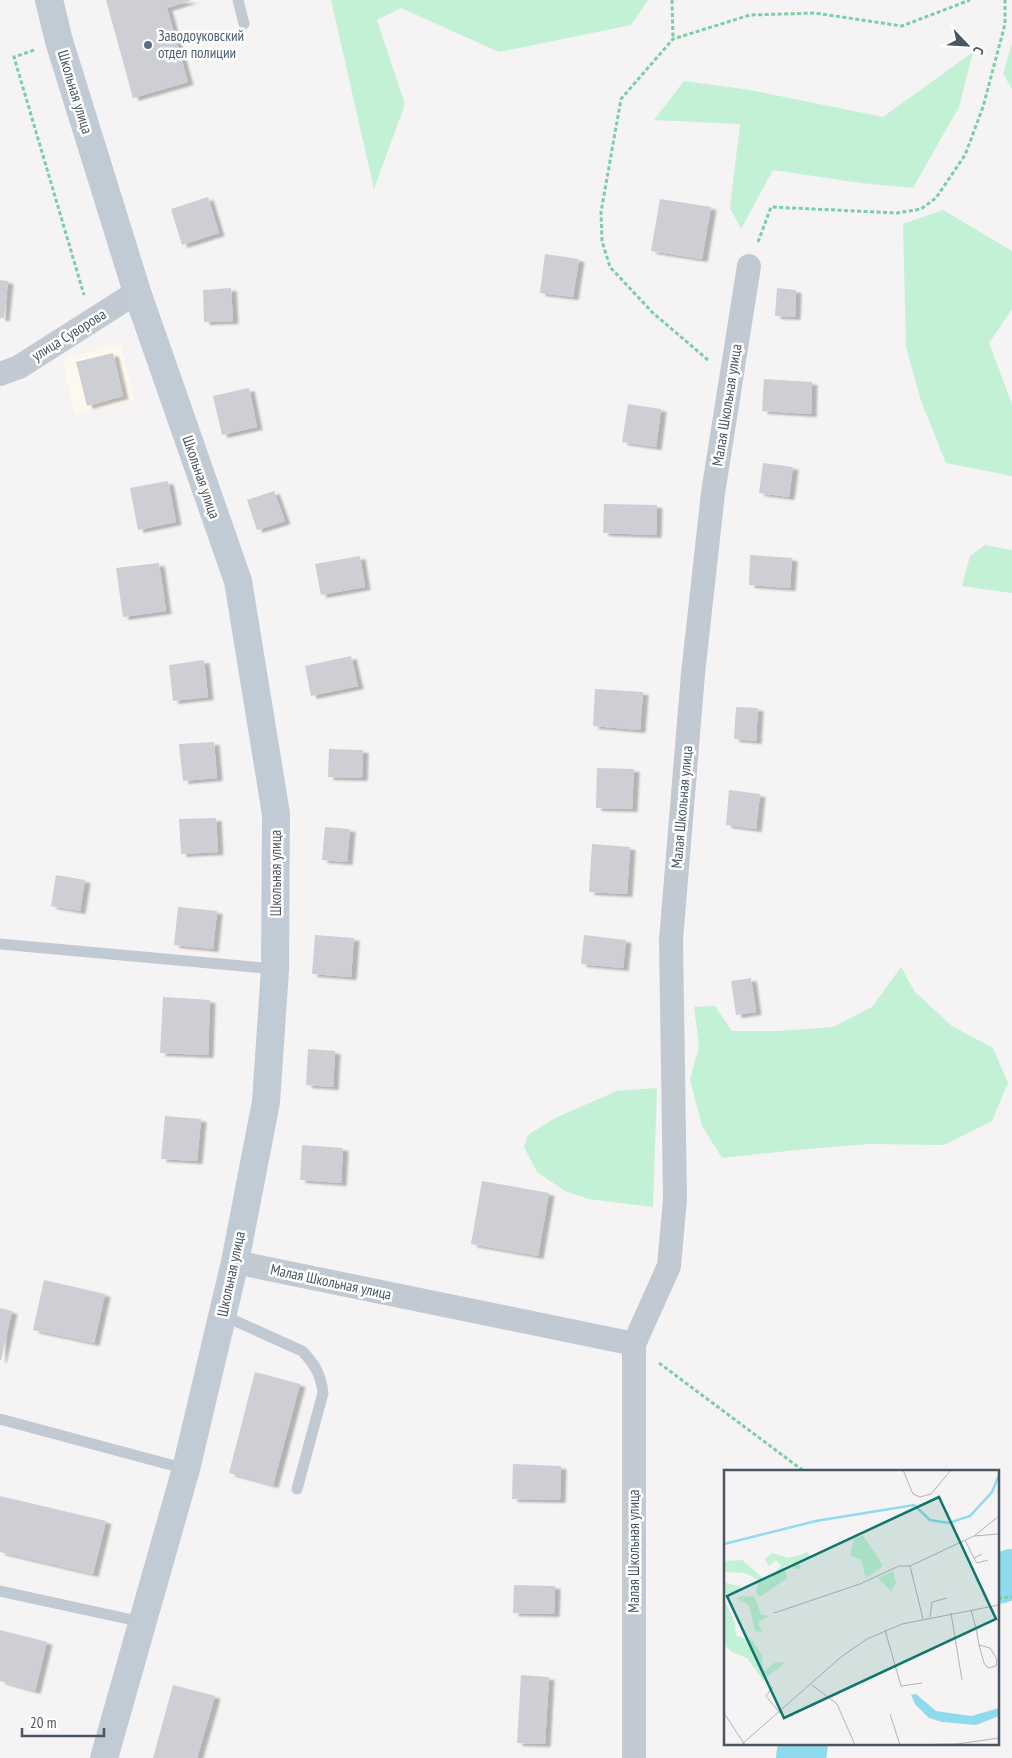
<svg xmlns="http://www.w3.org/2000/svg" width="1012" height="1758" font-family="'PT Sans Narrow',sans-serif">
<style>
.commercial{fill:#fdf9ef}
.green{fill:#c3f1d5}
.lines{fill:none;stroke-linecap:round;stroke-linejoin:round}
.river{stroke:#90daee;stroke-width:50}
.building{fill:#cdcfd5;filter:url(#shadow)}
.path{stroke:#7ad0a6;stroke-width:3;stroke-dasharray:4 2.5;stroke-linecap:butt}
.lane{stroke:#c1cad2;stroke-width:11}
.street{stroke:#c1cad2;stroke-width:24}
.secondary{stroke:#c1cbd6;stroke-width:28}
.service-dot{fill:#5c6f8a;stroke:#fff;stroke-width:2}
.labels{text-anchor:middle;stroke-width:5;stroke-linejoin:round;paint-order:stroke}
.service-label{font-size:15px;fill:#4e5e75;stroke:#fff;text-anchor:start}
.street-label{font-size:15px;fill:#4a5661;stroke:#fff}
.inset-river{fill:none;stroke:#90daee;stroke-width:2.5}
.inset-road{fill:none;stroke:#b1b4b9;stroke-width:1}
.view{fill:#0f766e;fill-opacity:0.15;stroke:#0f766e;stroke-width:2.5}
.inset-edge{fill:none;stroke:#4a5661;stroke-width:2.5}
</style>
<defs>
<filter id="shadow"><feDropShadow dx="5.5" dy="3" stdDeviation="1" flood-color="#0004"/></filter>
</defs>
<rect width="100%" height="100%" fill="#f5f3f3"/>
<path class="commercial" d="M120,344L134,400L75,414L62,359Z"/>
<g class="green">
<path d="M331,0H648L631,25L499,52L401,8L377,20L405,104L374,189Z"/>
<path d="M1012,43V89L1003,74Z"/>
<path d="M973,52L959,107L913,188L861,183L773,170L741,229L730,208L740,124L654,120L684,81L750,90L883,117Z"/>
<path d="M943,210L1012,251V309L989,343L1012,404V476L946,463L921,401L906,347L903,224Z"/>
<path d="M985,545L1012,550V593L962,586L970,556Z"/>
<path d="M901,967L915,992L952,1026L993,1048L1008,1083L992,1121L944,1145L869,1144L796,1150L722,1158L702,1126L690,1079L699,1047L694,1007L715,1006L732,1031H779L833,1027L872,1007Z"/>
<path d="M657,1088L653,1207L588,1199L565,1191L537,1172L524,1147L528,1135L555,1118L617,1091Z"/>
</g>
<g class="lines">
<g class="river">
<path d="M998,1579L1012,1574"/>
<path d="M801,1758L803,1744"/>
</g>
</g>
<g class="building">
<path d="M106,0H192L167,8L188,82L133,98Z"/>
<path d="M208,197L219,233L182,245L171,209Z"/>
<path d="M660,199L711,207L702,259L651,251Z"/>
<path d="M545,254L579,259L573,297L540,293Z"/>
<path d="M0,280L8,281L4,318H0Z"/>
<path d="M231,288L233,321L204,322L203,290Z"/>
<path d="M777,288L796,290L795,317L775,316Z"/>
<path d="M113,353L123,396L87,406L76,362Z"/>
<path d="M764,379L812,382L811,414L762,411Z"/>
<path d="M249,388L257,427L222,435L213,396Z"/>
<path d="M628,404L661,409L656,447L622,442Z"/>
<path d="M763,463L793,467L789,497L759,493Z"/>
<path d="M168,481L176,522L138,530L130,488Z"/>
<path d="M274,491L285,521L257,530L247,500Z"/>
<path d="M604,504L657,505L656,535L603,533Z"/>
<path d="M750,555L792,558L790,588L749,585Z"/>
<path d="M360,556L365,587L321,595L315,564Z"/>
<path d="M159,563L166,611L123,617L116,568Z"/>
<path d="M351,656L358,686L311,696L305,666Z"/>
<path d="M204,660L208,697L173,701L169,665Z"/>
<path d="M595,689L643,692L640,730L593,726Z"/>
<path d="M736,707L758,708L756,741L734,739Z"/>
<path d="M214,742L217,778L183,781L179,744Z"/>
<path d="M329,749L363,750L362,778L328,777Z"/>
<path d="M597,768L634,769L632,809L596,808Z"/>
<path d="M729,790L760,794L756,829L726,825Z"/>
<path d="M216,818L218,852L181,854L179,819Z"/>
<path d="M325,827L350,829L347,862L322,860Z"/>
<path d="M592,844L630,847L627,894L589,892Z"/>
<path d="M56,875L85,880L80,911L51,906Z"/>
<path d="M178,907L217,911L213,949L174,945Z"/>
<path d="M315,935L354,938L351,977L312,974Z"/>
<path d="M584,935L626,940L623,968L581,964Z"/>
<path d="M751,978L756,1012L736,1015L731,981Z"/>
<path d="M163,997L210,1000L208,1055L160,1053Z"/>
<path d="M308,1049L335,1051L333,1087L306,1085Z"/>
<path d="M165,1116L201,1119L197,1161L161,1159Z"/>
<path d="M302,1145L343,1148L341,1183L300,1180Z"/>
<path d="M482,1181L549,1193L538,1256L471,1244Z"/>
<path d="M44,1280L105,1294L94,1343L33,1330Z"/>
<path d="M0,1308L12,1311L1,1360H0Z"/>
<path d="M255,1372L300,1384L273,1485L229,1473Z"/>
<path d="M513,1464L561,1466L560,1500L512,1499Z"/>
<path d="M0,1496L106,1521L93,1574L0,1552Z"/>
<path d="M514,1585L555,1586L554,1614L513,1613Z"/>
<path d="M0,1630L47,1642L35,1691L0,1681Z"/>
<path d="M521,1675L549,1677L545,1744L517,1743Z"/>
<path d="M173,1685L215,1696L197,1758H153Z"/>
</g>
<g class="lines">
<g class="path">
<path d="M672,0L673,39"/>
<path d="M34,50L14,57L84,295"/>
<path d="M758,242L771,207L897,213L921,209L936,198L965,155L983,107L1005,24V0"/>
<path d="M708,360L653,313L610,267L602,241L601,212L621,99L673,39L750,15L815,13L902,26L970,0"/>
<path d="M659,1363L805,1472"/>
<path d="M998,1598L1012,1597"/>
</g>
<g class="lane">
<path d="M238,0L244,24"/>
<path d="M0,944L275,969"/>
<path d="M222,1315L302,1351C315,1364 321,1375 323,1393L297,1489"/>
<path d="M0,1419L186,1469"/>
<path d="M0,1591L142,1622"/>
</g>
<g class="street">
<path d="M0,374L19,367L137,292"/>
<path d="M235,1262L634,1344"/>
<path d="M634,1758V1344L669,1266L675,1199L671,940L693,674L713,493L749,266"/>
</g>
<path class="secondary" d="M49,0L59,41L137,292L238,581L276,814L275,969L266,1102L235,1262L186,1469L104,1758"/>
</g>
<circle class="service-dot" cx="148" cy="45" r="5"/>
<g class="labels">
<g class="service-label">
<text x="158" y="41">Заводоуковский<tspan x="158" dy="17">отдел полиции</tspan></text>
</g>
<g class="street-label">
<text transform="translate(75 92) rotate(73)" y="5">Школьная улица</text>
<text transform="translate(69 335) rotate(-32)" y="5">улица Суворова</text>
<text transform="translate(727 405) rotate(-81)" y="5">Малая Школьная улица</text>
<text transform="translate(201 477) rotate(71)" y="5">Школьная улица</text>
<text transform="translate(682 807) rotate(-85)" y="5">Малая Школьная улица</text>
<text transform="translate(276 873) rotate(-90)" y="5">Школьная улица</text>
<text transform="translate(231 1274) rotate(-78)" y="5">Школьная улица</text>
<text transform="translate(331 1282) rotate(12)" y="5">Малая Школьная улица</text>
<text transform="translate(634 1551) rotate(-90)" y="5">Малая Школьная улица</text>
</g>
</g>
<g transform="translate(724 1470)">
<rect width="275" height="275" fill="#f5f3f3"/>
<path d="M139,65L159,96L142,108L137,90L126,85L130,69ZM84,82L86,88L74,91L77,99H70L69,93L60,97L63,108L36,127L32,122L34,110L21,103L0,102V91L18,90L39,108L46,109L57,95L52,90L45,96L41,89L48,83L65,88ZM169,101L172,113L167,121L154,108ZM0,111L4,114L17,116L13,123L2,124ZM19,126L31,127L37,145L46,146L34,152L38,162L31,161L25,135L12,128ZM0,128L11,153L12,166L28,170L38,185L39,199L41,201L50,193L62,192L39,210L23,188L8,182L0,175Z" fill="#c3f1d5"/>
<path d="M192,224L212,241L247,246L275,238V246L252,255L218,252L205,248L191,234L187,225Z" fill="#90daee"/>
<path class="inset-river" d="M0,74L92,51L190,35L206,50L225,53L246,46L268,22L275,5"/>
<path class="inset-road" d="M179,0L189,24L196,27L207,24L227,0M250,66L275,64M241,70L250,88L258,84M250,88L253,93L264,90M186,96L199,149M247,140L252,158L255,175L260,193L264,198L272,196L273,189L266,178L255,175M50,143L136,114L175,96H186L250,66L275,46M227,143L238,210M206,147L208,132L223,128M161,160L177,216L198,213M88,215L113,234L131,275M49,217L42,226L56,243M0,243L21,275M166,244L176,275M17,275L117,187L143,169L178,154L275,135M182,275L233,274L275,268"/>
<path class="view" d="M215,27L272,149L60,248L3,126Z"/>
<rect width="275" height="275" class="inset-edge"/>
</g>
<g transform="translate(967 45) rotate(115)" stroke="#ffffff" stroke-width="4" paint-order="stroke">
<path d="M0-4L9 19L0 12L-9 19Z" fill="#4a5661"/>
<text y="-8" font-size="14" font-weight="bold" text-anchor="middle" fill="#4a5661">С</text>
</g>
<path d="M22 1728v8h82v-8" fill="none" stroke="#4a5661" stroke-width="2.5"/>
<text x="30" y="1728" font-size="15" fill="#4a5661" stroke="#ffffff" stroke-width="4" paint-order="stroke">20 m</text>
</svg>
